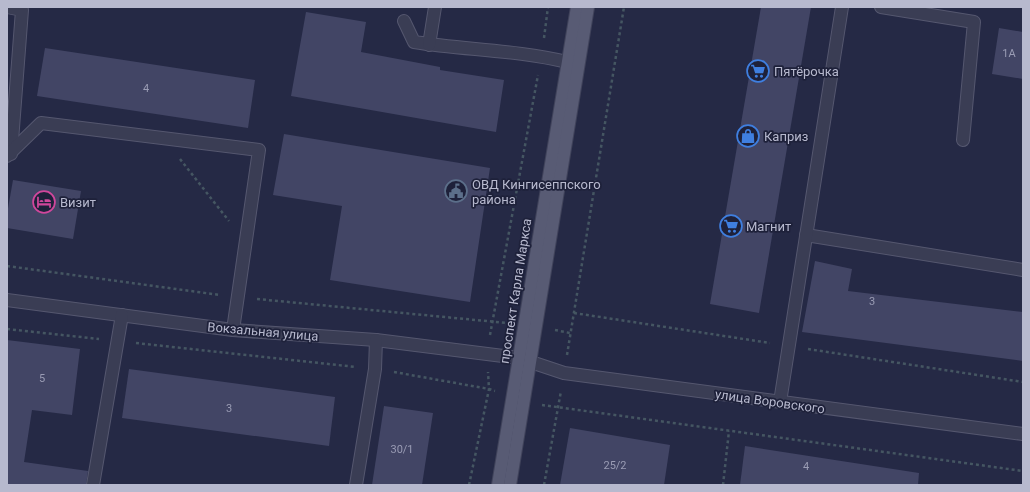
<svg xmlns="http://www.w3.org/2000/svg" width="1030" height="492" font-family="Roboto,sans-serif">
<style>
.building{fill:#424565}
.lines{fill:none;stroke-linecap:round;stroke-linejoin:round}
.minor-casing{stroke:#55576f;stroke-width:14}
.major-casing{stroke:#40435b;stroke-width:14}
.path{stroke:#455662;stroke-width:2.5;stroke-dasharray:3 3;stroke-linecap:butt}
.minor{stroke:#3a3d54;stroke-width:12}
.major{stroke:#585b74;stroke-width:12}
.labels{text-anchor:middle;stroke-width:3.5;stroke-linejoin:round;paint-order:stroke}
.number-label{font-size:11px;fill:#9a9cb4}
.poi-label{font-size:13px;fill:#b7b9ce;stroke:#1e213a;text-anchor:start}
.street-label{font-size:13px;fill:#b7b9ce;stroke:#1e213a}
</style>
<rect width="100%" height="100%" fill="#252945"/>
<g class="building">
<path d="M761,7H811L759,313L710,304Z"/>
<path d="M306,12L366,22L361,52L440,67V70L504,80L496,132L291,96Z"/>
<path d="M999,28L1023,32V79L992,74Z"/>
<path d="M45,48L255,80L248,128L37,96Z"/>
<path d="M284,134L490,168L470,302L330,280L342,206L273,195Z"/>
<path d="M13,180L81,191L73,239L7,228V214Z"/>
<path d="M815,261L852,269L848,291L1023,312V361L802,332Z"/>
<path d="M7,340L80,349L72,415L32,410L24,462L88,471L86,485H7Z"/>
<path d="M129,369L335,397L329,446L122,418Z"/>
<path d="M384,406L433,413L422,485H372Z"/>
<path d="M570,428L670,445L664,485H560Z"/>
<path d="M745,446L919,473L918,485H740Z"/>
</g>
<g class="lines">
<g class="minor-casing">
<g id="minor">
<path d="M7,7L22,10L11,154"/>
<path d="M881,7L974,22L963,140"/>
<path d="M404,21L414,42C465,50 517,50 567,62"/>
<path d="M429,45L435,7"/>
<path d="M7,156L41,123L259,150L233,330"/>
<path d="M806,235L1023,270"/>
<path d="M7,300L233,330L376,340L519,358L564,373L1023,434"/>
<path d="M780,402L842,7"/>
<path d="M93,485L122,315"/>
<path d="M356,485L375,369L376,340"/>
</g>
</g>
<g class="major-casing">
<g id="major">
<path d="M498,485L577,7"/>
<path d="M510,485L588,7"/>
</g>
</g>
<g class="path">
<path d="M544,38L548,7"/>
<path d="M180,159L229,221"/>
<path d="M7,266L220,295"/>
<path d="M257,299L507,323"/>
<path d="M574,313L770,343"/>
<path d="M7,329L99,339"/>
<path d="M555,330L570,333"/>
<path d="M490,335L538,75"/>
<path d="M136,343L356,367"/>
<path d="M808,349L1023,382"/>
<path d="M567,355L624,7"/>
<path d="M394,372L489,389L495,391"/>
<path d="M542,405L1023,471"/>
<path d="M469,485L489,389L488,372"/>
<path d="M544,485L561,391"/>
<path d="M723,485L729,431"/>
</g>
<use href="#minor" class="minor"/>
<use href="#major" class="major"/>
</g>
<defs>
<g id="supermarket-ring" transform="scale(1.15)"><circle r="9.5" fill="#1e213a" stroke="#3f7fe0" stroke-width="1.5"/><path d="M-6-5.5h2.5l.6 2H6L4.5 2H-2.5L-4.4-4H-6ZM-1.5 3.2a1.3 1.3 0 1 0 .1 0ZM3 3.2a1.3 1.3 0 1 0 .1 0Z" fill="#3f7fe0"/></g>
<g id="shop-ring" transform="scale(1.15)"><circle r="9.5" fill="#1e213a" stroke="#3f7fe0" stroke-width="1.5"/><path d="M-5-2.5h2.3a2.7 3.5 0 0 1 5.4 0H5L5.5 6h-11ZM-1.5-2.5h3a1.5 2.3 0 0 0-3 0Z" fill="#3f7fe0"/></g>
<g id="civic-ring" transform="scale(1.15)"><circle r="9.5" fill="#1e213a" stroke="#5c6f8a" stroke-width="1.5"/><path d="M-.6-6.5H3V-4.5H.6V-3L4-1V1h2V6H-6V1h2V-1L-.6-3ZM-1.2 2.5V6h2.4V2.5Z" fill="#5c6f8a"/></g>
<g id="hotel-ring" transform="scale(1.15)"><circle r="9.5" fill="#1e213a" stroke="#d1479c" stroke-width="1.5"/><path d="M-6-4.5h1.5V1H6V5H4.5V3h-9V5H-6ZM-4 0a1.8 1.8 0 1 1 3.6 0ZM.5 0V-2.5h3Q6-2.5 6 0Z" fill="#d1479c"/></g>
</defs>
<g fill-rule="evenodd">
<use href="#supermarket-ring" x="758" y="71"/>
<use href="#shop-ring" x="748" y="136"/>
<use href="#civic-ring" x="456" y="191"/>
<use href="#hotel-ring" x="44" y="202"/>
<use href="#supermarket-ring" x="731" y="226"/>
</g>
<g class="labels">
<g class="number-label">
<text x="1009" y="57">1А</text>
<text x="146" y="92">4</text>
<text x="872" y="305">3</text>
<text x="42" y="382">5</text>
<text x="229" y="412">3</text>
<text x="402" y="453">30/1</text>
<text x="615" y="469">25/2</text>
<text x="806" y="470">4</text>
</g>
<g class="poi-label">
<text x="774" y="76">Пятёрочка</text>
<text x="764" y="141">Каприз</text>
<text x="472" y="189">ОВД Кингисеппского<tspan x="472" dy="15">района</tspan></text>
<text x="60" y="207">Визит</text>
<text x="746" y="231">Магнит</text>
</g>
<g class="street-label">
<text transform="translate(515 291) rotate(-81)" y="5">проспект Карла Маркса</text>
<text transform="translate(263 331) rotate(5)" y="5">Вокзальная улица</text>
<text transform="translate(770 401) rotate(8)" y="5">улица Воровского</text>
</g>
</g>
<rect width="1030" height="492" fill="none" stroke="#b7b9ce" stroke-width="16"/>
</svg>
